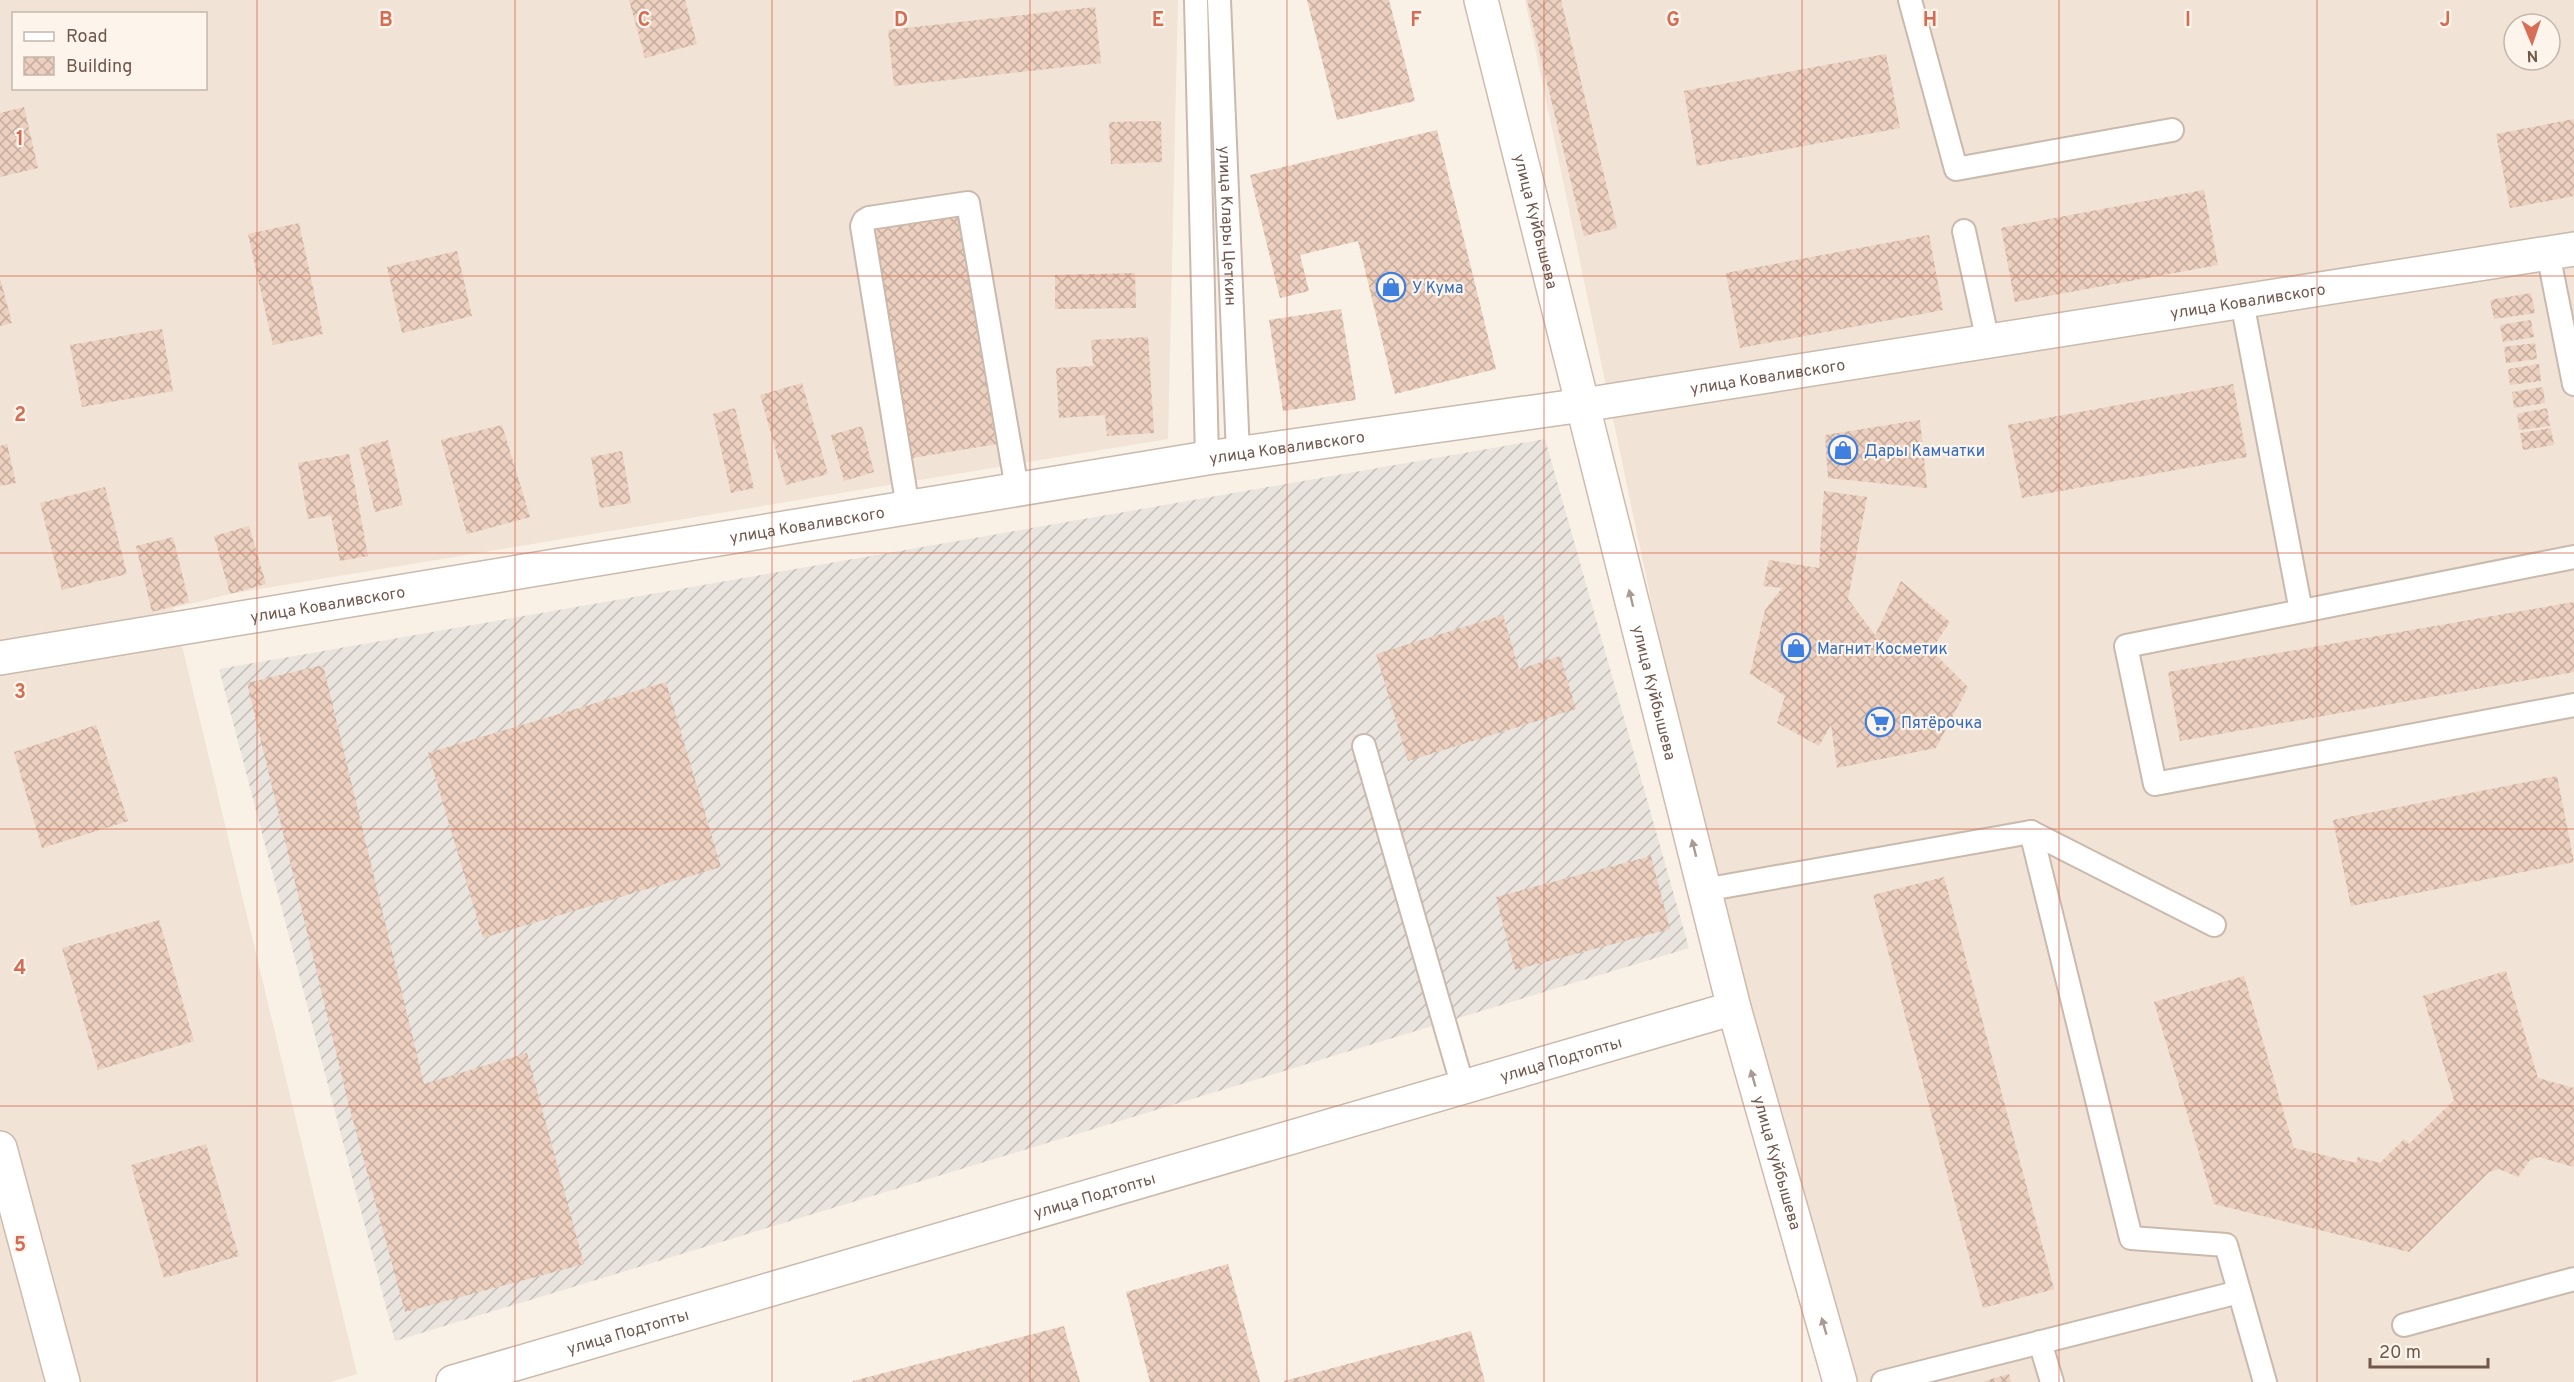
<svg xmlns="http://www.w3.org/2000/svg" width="2574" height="1382" font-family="Overpass,sans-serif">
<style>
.residential{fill:#f1e3d5;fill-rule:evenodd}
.industrial{fill:url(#industrial-furrows)}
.building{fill:url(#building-cross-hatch)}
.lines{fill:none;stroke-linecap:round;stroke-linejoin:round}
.lane-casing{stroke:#cab9ad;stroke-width:26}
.street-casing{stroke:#cab9ad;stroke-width:36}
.secondary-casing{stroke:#cfbbae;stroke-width:36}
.lane{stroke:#fff;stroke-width:22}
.street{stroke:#fff;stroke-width:33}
.secondary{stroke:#fff;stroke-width:33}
.oneway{fill:#a99b94}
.grid{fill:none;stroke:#d36d56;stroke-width:1.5;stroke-opacity:0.55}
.labels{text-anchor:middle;stroke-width:4.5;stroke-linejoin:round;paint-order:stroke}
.street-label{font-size:16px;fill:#70584d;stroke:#fdf5eb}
.shop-label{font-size:16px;fill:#366cbe;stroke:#fdf5eb;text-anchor:start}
.grid-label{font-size:20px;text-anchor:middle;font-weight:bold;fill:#d36d56;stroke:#fdf5eb;stroke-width:4.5;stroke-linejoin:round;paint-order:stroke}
</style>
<defs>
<pattern id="industrial-furrows" width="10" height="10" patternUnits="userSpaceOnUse" patternTransform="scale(1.5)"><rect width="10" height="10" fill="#eae4df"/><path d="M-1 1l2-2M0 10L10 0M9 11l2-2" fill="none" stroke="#c2bcb7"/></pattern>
<pattern id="building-cross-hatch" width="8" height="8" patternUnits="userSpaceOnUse" patternTransform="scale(1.5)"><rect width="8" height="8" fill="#edd0c0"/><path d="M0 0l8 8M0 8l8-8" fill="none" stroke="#c4ac9e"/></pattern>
</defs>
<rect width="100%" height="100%" fill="#faf1e6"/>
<g class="residential">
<path d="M0,0H1178L1168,439L230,594L173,608L357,1374L331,1382H0ZM14,14H206V88H14Z"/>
<path d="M1525,0H2574V1382H1852L1701,838ZM2514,24H2550V60H2514Z"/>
</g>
<path class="industrial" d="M1545,439L1689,948L395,1341L219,669Z"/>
<g class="building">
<path d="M629,0H685L697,44L645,58Z"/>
<path d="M1307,0H1389L1415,101L1337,120Z"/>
<path d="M1527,0H1561L1617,228L1584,236Z"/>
<path d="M1095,7L1101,63L894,86L888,30Z"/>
<path d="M1886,54L1900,128L1697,166L1684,91Z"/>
<path d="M24,107L38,168L0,177V113Z"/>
<path d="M2574,119V196L2510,208L2496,134Z"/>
<path d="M1161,121L1162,162L1111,164L1109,122Z"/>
<path d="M1437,130L1496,369L1395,394L1358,241L1300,255L1309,291L1280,298L1250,175Z"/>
<path d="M2204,190L2218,265L2015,302L2001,228Z"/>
<path d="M959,211L997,444L912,458L874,225Z"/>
<path d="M299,223L323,334L273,345L248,234Z"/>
<path d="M1929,235L1943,310L1740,348L1726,273Z"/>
<path d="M457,251L472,316L402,333L387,267Z"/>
<path d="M1135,273L1136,308L1055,309V275Z"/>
<path d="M0,278L12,323L0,326Z"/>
<path d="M2531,293L2535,313L2494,319L2490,300Z"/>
<path d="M1341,309L1356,400L1283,411L1269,320Z"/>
<path d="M2531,320L2534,337L2503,342L2500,325Z"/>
<path d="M162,329L173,391L82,407L70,345Z"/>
<path d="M1148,337L1154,433L1107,436L1105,415L1059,418L1056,368L1093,366L1091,340Z"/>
<path d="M2535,343L2537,359L2506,363L2504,347Z"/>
<path d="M2539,364L2541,381L2510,385L2508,369Z"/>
<path d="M802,383L828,474L786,485L760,395Z"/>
<path d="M2233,384L2247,457L2022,498L2008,425Z"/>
<path d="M2543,387L2545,403L2514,408L2512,392Z"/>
<path d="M735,408L754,488L731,493L713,414Z"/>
<path d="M2547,408L2550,426L2519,430L2517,414Z"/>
<path d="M1920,420L1927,488L1828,478L1825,435Z"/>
<path d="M502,425L530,517L467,534L441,440Z"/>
<path d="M862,426L874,472L844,481L831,435Z"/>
<path d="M2551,428L2554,445L2523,450L2520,433Z"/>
<path d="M388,440L403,505L375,512L359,448Z"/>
<path d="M7,444L16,483L0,486V446Z"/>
<path d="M622,451L631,503L600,508L591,457Z"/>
<path d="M349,454L368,556L340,561L331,515L308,519L298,463Z"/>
<path d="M105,487L127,574L62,590L40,503Z"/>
<path d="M1824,491L1867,497L1848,599L1875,635L1901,581L1950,622L1931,650L1968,687L1936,748L1837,768L1831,725L1819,746L1777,723L1785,696L1750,674L1765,610L1782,588L1763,586L1769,560L1819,568Z"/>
<path d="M249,526L266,584L230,594L214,536Z"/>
<path d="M173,537L189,602L152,612L136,546Z"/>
<path d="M2574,602V672L2180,741L2168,672Z"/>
<path d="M1503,615L1519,669L1560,656L1576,709L1408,761L1376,654Z"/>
<path d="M323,665L424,1084L527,1053L584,1264L405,1312L348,1102L247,683Z"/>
<path d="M666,682L721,867L483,938L428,753Z"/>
<path d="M96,725L128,821L42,848L14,752Z"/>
<path d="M2557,776L2574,862L2351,906L2333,820Z"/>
<path d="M1651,856L1670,929L1515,970L1496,897Z"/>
<path d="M1944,877L2054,1289L1983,1308L1873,895Z"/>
<path d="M159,920L194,1041L98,1070L62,948Z"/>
<path d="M2506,971L2538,1078L2574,1088V1167L2539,1157L2530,1160L2518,1177L2499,1169L2489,1172L2409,1252L2214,1204L2154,1002L2244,976L2294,1148L2356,1163L2358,1157L2380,1163L2404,1139L2409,1144L2454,1100L2423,996Z"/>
<path d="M206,1144L239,1256L164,1278L131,1165Z"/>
<path d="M1228,1264L1260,1382H1150L1126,1292Z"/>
<path d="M1064,1326L1080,1382H853V1381Z"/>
<path d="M1471,1331L1485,1382H1284V1381Z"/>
<path d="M2009,1374L2011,1382H1985L1984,1381Z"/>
</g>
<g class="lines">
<g class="lane-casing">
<g id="lane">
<path d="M1196,0L1207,458"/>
<path id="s1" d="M1219,0L1238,454"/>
<path d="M1910,0L1956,169L2172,130"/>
<path d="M1964,231L1988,342"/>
<path d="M2548,253L2574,384"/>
<path d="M2242,302L2301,611"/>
<path d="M908,508L862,226L864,221L869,218L968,203L1017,489"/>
<path d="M2574,557L2126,646L2155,784L2574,705"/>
<path d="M1364,746L1463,1087"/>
<path d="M2031,832L2131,1238L2226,1245L2265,1382"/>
<path d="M1704,890L2031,832L2214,925"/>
<path d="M2404,1325L2574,1279"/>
<path d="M2040,1342L2052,1382"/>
<path d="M1883,1382L2239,1292"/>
</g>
</g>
<g class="street-casing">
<g id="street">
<path id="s2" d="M0,658L1207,458L1583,405L2574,249"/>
<path id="s3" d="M453,1382L1734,1008"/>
</g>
</g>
<g class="secondary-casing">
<g id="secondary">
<path id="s4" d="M1481,0L1734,1008L1840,1382"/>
<path d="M0,1148L63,1382"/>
</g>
</g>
<use href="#lane" class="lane"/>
<use href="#street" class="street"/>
<use href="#secondary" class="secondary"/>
</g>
<defs><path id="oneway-solid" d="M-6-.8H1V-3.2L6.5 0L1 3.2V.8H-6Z" transform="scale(1.5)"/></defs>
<g class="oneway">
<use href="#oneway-solid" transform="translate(1631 598) rotate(-104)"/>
<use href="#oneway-solid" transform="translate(1694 848) rotate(-104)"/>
<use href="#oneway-solid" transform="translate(1753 1078) rotate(-106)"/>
<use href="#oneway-solid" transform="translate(1824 1326) rotate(-106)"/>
</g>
<path class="grid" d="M257,0V1382M515,0V1382M772,0V1382M1030,0V1382M1287,0V1382M1544,0V1382M1802,0V1382M2059,0V1382M2317,0V1382M0,276H2574M0,553H2574M0,829H2574M0,1106H2574"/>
<defs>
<g id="shop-ring" transform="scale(1.5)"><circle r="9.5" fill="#fdf5eb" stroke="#3f7fe0" stroke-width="1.5"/><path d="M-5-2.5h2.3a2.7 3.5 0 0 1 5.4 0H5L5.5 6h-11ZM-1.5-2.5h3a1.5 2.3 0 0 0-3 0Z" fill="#3f7fe0"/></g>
<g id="supermarket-ring" transform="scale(1.5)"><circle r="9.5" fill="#fdf5eb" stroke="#3f7fe0" stroke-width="1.5"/><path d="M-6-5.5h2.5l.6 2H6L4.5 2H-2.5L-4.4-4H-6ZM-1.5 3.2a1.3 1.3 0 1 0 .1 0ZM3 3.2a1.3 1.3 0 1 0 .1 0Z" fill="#3f7fe0"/></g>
</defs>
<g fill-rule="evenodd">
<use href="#shop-ring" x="1391" y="287"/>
<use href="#shop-ring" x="1843" y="450"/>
<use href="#shop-ring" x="1796" y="648"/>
<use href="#supermarket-ring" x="1880" y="722"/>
</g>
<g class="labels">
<g class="street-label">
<text dy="6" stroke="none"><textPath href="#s4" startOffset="228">улица Куйбышева</textPath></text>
<text dy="6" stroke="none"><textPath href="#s1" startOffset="226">улица Клары Цеткин</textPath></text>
<text dy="6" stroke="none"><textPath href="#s2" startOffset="2276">улица Коваливского</textPath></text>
<text dy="6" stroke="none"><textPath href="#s2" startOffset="1790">улица Коваливского</textPath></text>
<text dy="6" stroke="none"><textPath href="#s2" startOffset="1304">улица Коваливского</textPath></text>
<text dy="6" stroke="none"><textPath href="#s2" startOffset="818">улица Коваливского</textPath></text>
<text dy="6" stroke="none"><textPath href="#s2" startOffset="332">улица Коваливского</textPath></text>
<text dy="6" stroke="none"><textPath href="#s4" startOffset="714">улица Куйбышева</textPath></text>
<text dy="6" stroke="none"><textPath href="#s3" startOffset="1154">улица Подтопты</textPath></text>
<text dy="6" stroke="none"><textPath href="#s4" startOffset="1200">улица Куйбышева</textPath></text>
<text dy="6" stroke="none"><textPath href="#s3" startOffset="668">улица Подтопты</textPath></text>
<text dy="6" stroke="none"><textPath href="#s3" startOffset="182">улица Подтопты</textPath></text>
</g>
<g class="shop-label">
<text x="1412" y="293">У Кума</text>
<text x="1864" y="456">Дары Камчатки</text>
<text x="1817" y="654">Магнит Косметик</text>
<text x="1901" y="728">Пятёрочка</text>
</g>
</g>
<g class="grid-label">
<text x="386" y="26">B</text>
<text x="644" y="26">C</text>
<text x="901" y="26">D</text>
<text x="1158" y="26">E</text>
<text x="1416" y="26">F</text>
<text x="1673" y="26">G</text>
<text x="1930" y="26">H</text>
<text x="2188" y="26">I</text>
<text x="2445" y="26">J</text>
<text x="20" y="145">1</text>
<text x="20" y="421">2</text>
<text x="20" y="698">3</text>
<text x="20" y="974">4</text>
<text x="20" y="1251">5</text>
</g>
<rect x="12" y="12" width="195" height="78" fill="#fdf5eb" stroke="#c5b6ac" stroke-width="1.5"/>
<rect x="24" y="32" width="30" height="9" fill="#ffffff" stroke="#c5b6ac" stroke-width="1.5"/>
<text x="66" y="42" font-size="18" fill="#70584d">Road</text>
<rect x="24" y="57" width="30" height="18" fill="url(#building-cross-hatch)" stroke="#c5b6ac" stroke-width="1.5"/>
<text x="66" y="72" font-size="18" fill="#70584d">Building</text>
<g transform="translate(2532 42) rotate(178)"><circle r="28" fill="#fdf5eb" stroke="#c5b6ac" stroke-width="1.5"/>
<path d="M0-4.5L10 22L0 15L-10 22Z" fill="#d86e57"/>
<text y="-9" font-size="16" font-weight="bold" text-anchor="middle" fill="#70584d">N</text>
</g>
<path d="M2370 1358v9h118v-9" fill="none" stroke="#70584d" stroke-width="3"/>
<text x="2379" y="1358" font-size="18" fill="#70584d" stroke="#fdf5eb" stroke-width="4.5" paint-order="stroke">20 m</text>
</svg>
